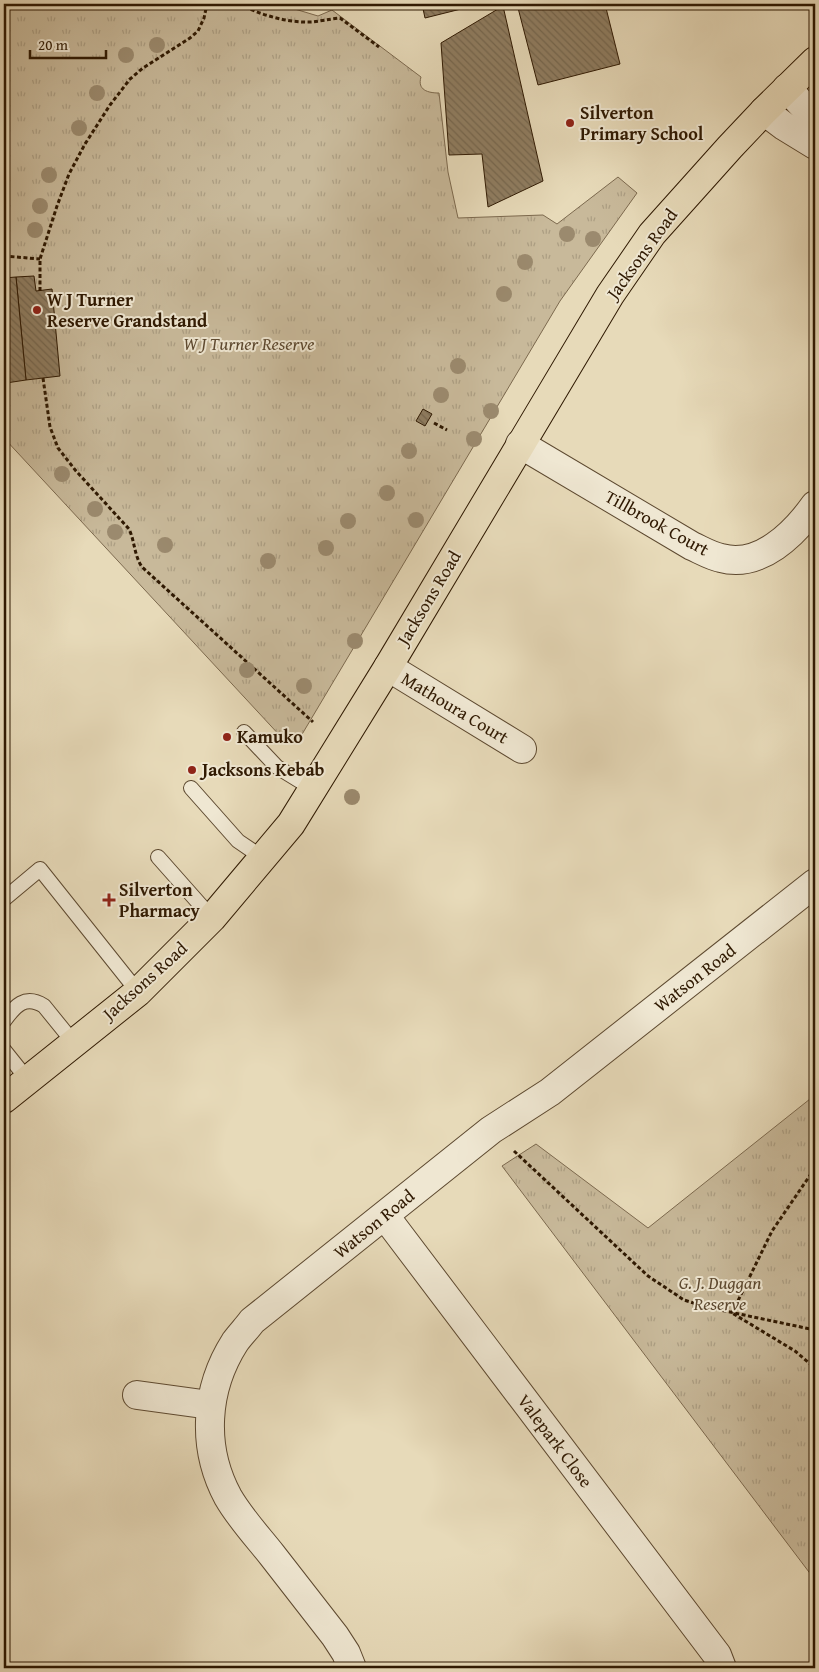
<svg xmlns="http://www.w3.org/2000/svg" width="819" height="1672" font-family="'Gentium Book Plus',serif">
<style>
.park{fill:url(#park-tufts);stroke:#7c694e}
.building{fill:url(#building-back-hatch);stroke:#2f1902}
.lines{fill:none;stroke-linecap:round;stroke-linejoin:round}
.lane-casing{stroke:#5d4930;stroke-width:16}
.street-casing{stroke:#5d4930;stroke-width:30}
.primary-casing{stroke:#2f1902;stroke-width:30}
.path{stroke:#2f1902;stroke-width:3;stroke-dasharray:4 2.5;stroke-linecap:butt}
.lane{stroke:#efe7d2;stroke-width:14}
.street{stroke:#efe7d2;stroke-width:28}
.primary{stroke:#e7dab9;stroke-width:28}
.tree{fill:#9b8a6e}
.poi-dot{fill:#8f2418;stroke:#efe7d2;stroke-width:2}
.labels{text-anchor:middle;stroke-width:4;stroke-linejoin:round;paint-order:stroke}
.poi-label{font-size:18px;font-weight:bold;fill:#2f1902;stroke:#efe7d2;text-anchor:start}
.street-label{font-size:18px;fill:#2f1902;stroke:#efe7d2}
.park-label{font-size:18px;font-style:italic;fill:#5d4930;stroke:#efe7d2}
</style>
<defs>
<pattern id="park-tufts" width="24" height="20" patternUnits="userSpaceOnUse" patternTransform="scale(1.25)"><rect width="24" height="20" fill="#c8b99a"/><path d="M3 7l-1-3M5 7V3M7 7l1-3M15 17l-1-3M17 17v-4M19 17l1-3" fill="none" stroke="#ac9e83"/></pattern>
<pattern id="building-back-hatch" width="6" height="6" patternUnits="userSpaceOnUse" patternTransform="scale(1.25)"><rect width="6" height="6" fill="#8f7d61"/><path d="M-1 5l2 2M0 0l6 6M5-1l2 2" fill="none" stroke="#75664e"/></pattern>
</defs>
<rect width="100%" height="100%" fill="#e7dab9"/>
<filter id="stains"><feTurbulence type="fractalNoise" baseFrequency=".004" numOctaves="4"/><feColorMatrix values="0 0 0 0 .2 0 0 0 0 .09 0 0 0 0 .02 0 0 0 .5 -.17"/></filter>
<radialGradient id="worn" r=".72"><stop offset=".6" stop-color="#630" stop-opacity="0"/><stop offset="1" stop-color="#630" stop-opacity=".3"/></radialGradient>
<g class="park">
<path d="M4,4H278L318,16L332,10L421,77C417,90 428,93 439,93L448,172L458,218L543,215L557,224L618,177L637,193L560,301L301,736L283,739L4,438Z"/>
<path d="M815,1095V1580L502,1166L536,1144L648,1228Z"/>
</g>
<g class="building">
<path d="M422,4H481L425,18Z"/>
<path d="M517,4H605L620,64L538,85Z"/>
<path d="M503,6L543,181L488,207L482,154L449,155L441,43Z"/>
<path d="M34,276L36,291L52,289L60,376L26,380L16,277Z"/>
<path d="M16,277L26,380L6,383L4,368V278Z"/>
<path d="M423,409L432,414L425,426L416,421Z"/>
</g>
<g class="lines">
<g class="lane-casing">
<g id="lane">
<path d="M244,732L277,767L313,789"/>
<path d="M191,788L238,841L263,858"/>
<path d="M158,857L212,918"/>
<path d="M4,899L40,869L138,992"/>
<path d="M4,1021C15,1006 25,994 44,1006L74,1043"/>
<path d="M4,1050L28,1080"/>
</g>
</g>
<g class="street-casing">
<g id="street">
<path d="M787,88L815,119"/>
<path d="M764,111L784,126L815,145"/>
<path d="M520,444L692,546C701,550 711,556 721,558C760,569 795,533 815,505"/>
<path d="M388,667L522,749"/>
<path d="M385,1216L717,1655L722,1668"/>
<path d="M137,1395L210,1405"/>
<path d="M352,1668L346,1653L335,1636C314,1609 293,1582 272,1555C257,1536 240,1518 228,1497C201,1447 205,1389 235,1342C240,1335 247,1328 252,1321L491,1130L550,1092L815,883"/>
</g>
</g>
<g class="primary-casing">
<path id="primary" d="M4,1099L138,992L212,918L291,824L388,667L610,295L652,234L730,147L764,111L815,61"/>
</g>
<g class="path">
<path d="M239,4C261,15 287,23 312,22C321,21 330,19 340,18L379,47"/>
<path d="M4,256L40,259"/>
<path d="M40,291V259L57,206L69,174L85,144L110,105L130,79L143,68L190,38L198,31L204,18L207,4"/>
<path d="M43,378L50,427L58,448L76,471L129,529C135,542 134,555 142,567L313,722"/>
<path d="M434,423L447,430"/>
<path d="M514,1151L648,1276L684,1300L706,1307L815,1330"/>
<path d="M815,1168L772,1231L732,1313L795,1351L815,1368"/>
</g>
<use href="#lane" class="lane"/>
<use href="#street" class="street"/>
<use href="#primary" class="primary"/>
</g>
<g class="tree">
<circle cx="157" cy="45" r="8"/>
<circle cx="126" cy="55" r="8"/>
<circle cx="97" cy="93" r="8"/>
<circle cx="79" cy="128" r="8"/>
<circle cx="49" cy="175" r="8"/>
<circle cx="40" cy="206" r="8"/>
<circle cx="35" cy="230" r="8"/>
<circle cx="567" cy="234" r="8"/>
<circle cx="593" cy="239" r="8"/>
<circle cx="525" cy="262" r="8"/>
<circle cx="504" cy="294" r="8"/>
<circle cx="458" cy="366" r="8"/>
<circle cx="441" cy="395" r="8"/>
<circle cx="491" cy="411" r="8"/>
<circle cx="474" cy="439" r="8"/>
<circle cx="409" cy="451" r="8"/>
<circle cx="62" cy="474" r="8"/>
<circle cx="387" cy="493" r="8"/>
<circle cx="95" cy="509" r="8"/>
<circle cx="416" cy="520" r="8"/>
<circle cx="348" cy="521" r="8"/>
<circle cx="115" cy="532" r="8"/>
<circle cx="165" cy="545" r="8"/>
<circle cx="326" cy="548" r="8"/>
<circle cx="268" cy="561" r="8"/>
<circle cx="355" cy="641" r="8"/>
<circle cx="247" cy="670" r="8"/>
<circle cx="304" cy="686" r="8"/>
<circle cx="352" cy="797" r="8"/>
</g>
<g class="poi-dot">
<circle cx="570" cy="123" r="5"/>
<circle cx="37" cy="310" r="5"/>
<circle cx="227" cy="737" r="5"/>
<circle cx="192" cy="770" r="5"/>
<path d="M106.5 892.5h5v5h5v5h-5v5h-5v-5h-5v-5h5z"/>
</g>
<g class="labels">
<g class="poi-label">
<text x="580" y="119">Silverton<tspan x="580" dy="21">Primary School</tspan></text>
<text x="47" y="306">W J Turner<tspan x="47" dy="21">Reserve Grandstand</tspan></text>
<text x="237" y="743">Kamuko</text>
<text x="202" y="776">Jacksons Kebab</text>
<text x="119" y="896">Silverton<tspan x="119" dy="21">Pharmacy</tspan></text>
</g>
<g class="street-label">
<text transform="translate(642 254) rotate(-54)" y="6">Jacksons Road</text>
<text transform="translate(657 523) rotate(29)" y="6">Tillbrook Court</text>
<text transform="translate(429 598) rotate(-59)" y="6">Jacksons Road</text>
<text transform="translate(455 708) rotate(31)" y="6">Mathoura Court</text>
<text transform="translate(695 978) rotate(-38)" y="6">Watson Road</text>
<text transform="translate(145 981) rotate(-42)" y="6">Jacksons Road</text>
<text transform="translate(374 1224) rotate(-39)" y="6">Watson Road</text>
<text transform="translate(555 1441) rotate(53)" y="6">Valepark Close</text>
</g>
<g class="park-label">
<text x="249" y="350">W J Turner Reserve</text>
<text x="720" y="1289">G. J. Duggan<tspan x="720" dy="21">Reserve</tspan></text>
</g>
</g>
<rect width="819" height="1672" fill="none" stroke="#e7dab9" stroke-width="20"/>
<rect x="5" y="5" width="809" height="1662" fill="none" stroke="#2f1902" stroke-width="2.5"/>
<rect x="10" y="10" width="799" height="1652" fill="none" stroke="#2f1902"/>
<path d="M30 50v8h76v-8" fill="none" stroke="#2f1902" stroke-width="2.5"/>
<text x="38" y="50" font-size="15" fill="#2f1902" stroke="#efe7d2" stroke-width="4" paint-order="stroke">20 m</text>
<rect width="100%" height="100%" filter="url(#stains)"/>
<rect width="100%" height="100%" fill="url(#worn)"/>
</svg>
